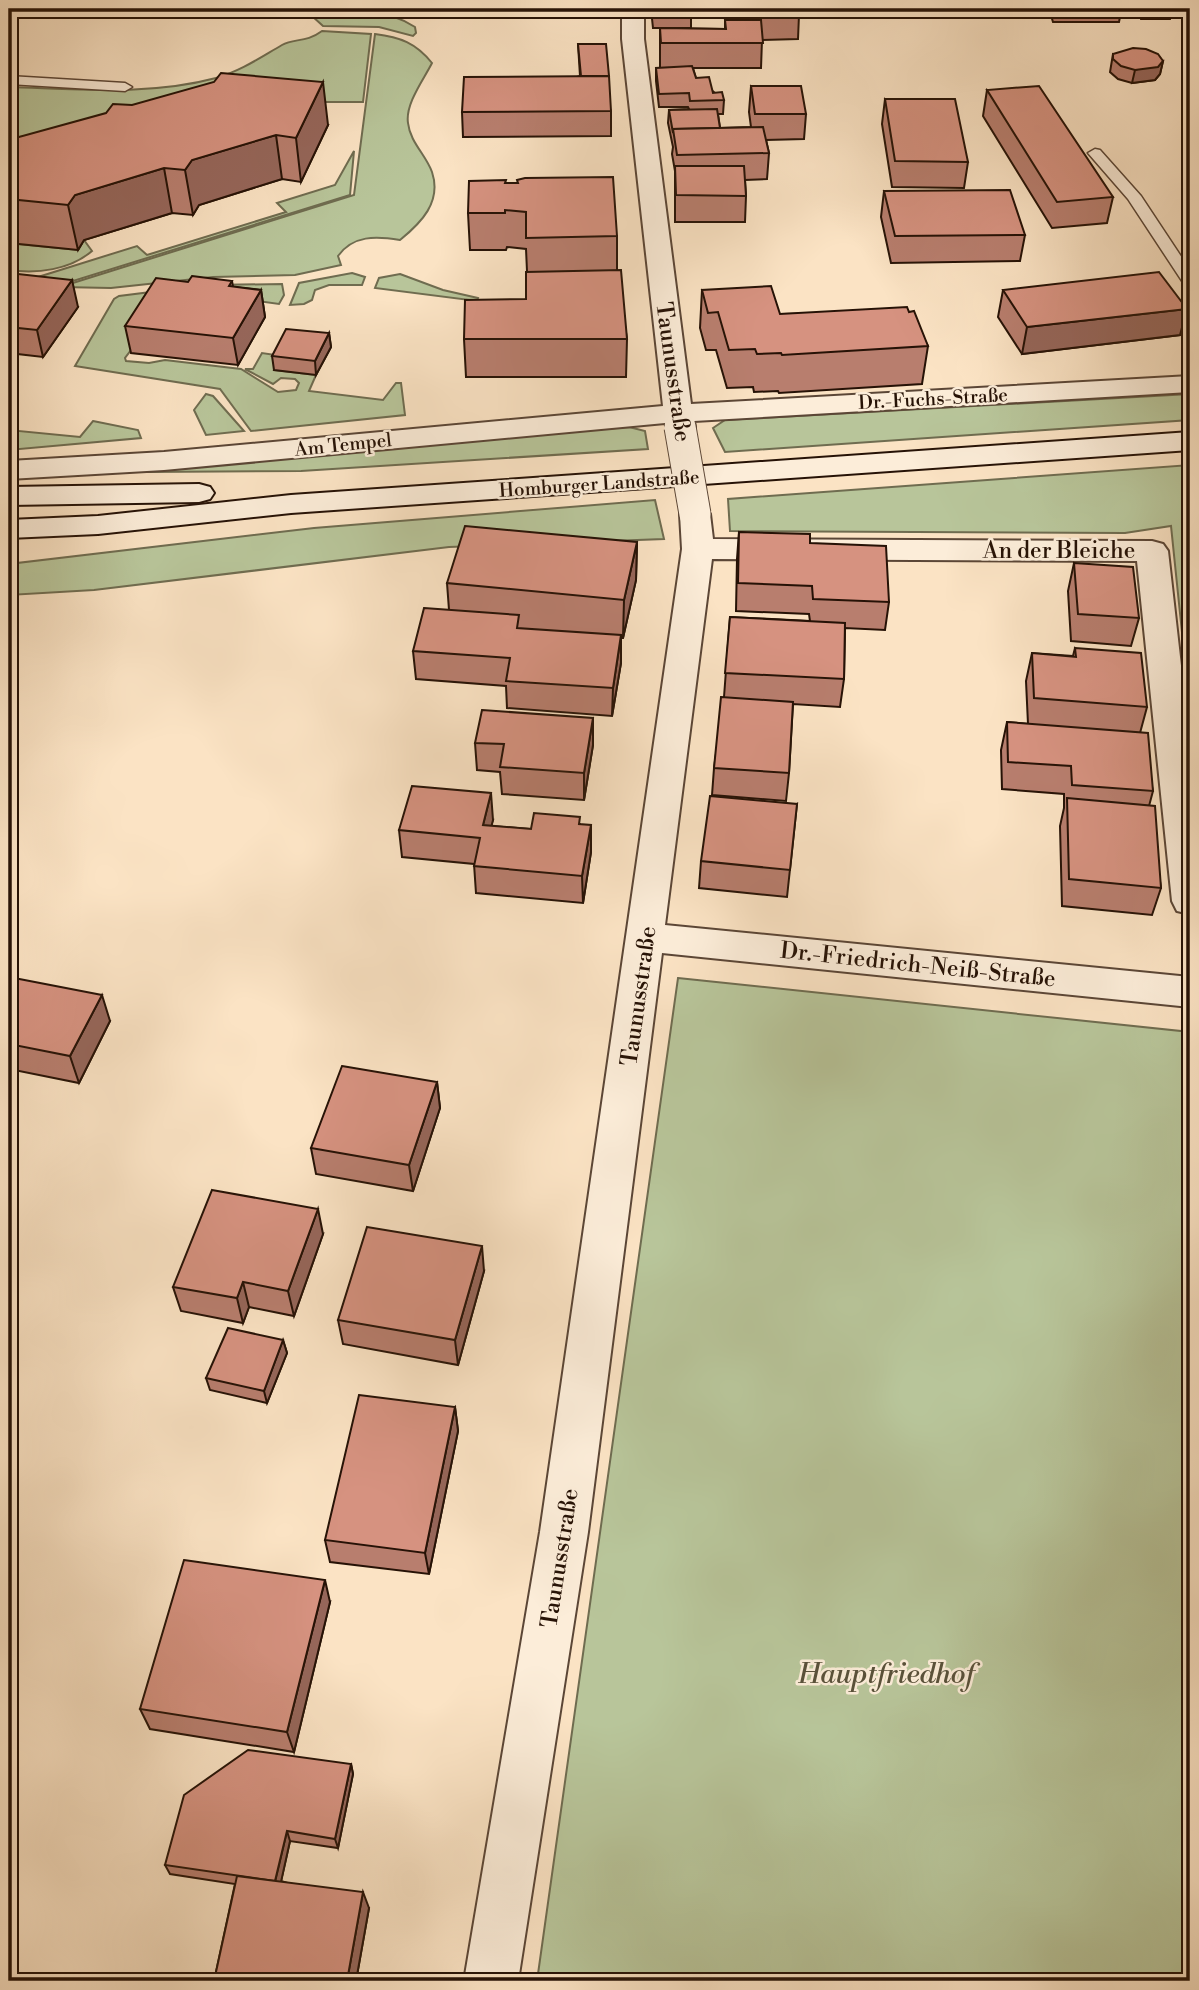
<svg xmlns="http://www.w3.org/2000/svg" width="1199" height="1990" font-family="'Libre Bodoni',serif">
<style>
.green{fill:#b8c59a;stroke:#6f6c50;stroke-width:2}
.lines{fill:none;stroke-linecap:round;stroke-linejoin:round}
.lane-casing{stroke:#5b4636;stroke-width:3}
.street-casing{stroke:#5b4636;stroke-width:4}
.secondary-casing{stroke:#261206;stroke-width:4}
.lane{fill:#fcedd9;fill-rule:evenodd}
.street{fill:#fcedd9;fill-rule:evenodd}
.secondary{fill:#fcedd9;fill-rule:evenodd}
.street-bridge-casing{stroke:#5b4636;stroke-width:33;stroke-linecap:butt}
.street-bridge{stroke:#fcedd9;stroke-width:31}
.wall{fill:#b87e6e;stroke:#261206;stroke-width:2}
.shaded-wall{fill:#96665a;stroke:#261206;stroke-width:2}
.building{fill:#d69280;stroke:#261206;stroke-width:2}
.labels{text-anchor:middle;stroke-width:5;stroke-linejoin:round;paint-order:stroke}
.far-street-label{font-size:19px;fill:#261206;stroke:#fcedd9}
.street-label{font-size:23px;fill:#261206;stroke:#fcedd9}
.near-park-label{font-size:28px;font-style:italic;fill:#59513a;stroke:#fcedd9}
</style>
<rect width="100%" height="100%" fill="#fbe3c4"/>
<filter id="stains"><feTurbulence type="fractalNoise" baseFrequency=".00286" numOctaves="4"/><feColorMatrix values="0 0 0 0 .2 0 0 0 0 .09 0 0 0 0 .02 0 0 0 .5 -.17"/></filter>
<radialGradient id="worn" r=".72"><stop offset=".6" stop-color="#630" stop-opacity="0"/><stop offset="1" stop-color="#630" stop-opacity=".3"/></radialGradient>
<g class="green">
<path d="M295,9C335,9 379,4 415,27L416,33L413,36L379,27L323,26L312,16L295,14Z"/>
<path d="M322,31L371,34L363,102H227L9,163V87C77,89 149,96 216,78C241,71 261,57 282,45C294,38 306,43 322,31Z"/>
<path d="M375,34C400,37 416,43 432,63C424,79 405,104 408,123C410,142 426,155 432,172C442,202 421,223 400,240C376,236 353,235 338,256L341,265L295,275L213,277L111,288L60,287L354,195Z"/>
<path d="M354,151L350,195L57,286L38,277L137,246L147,255L286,212L277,203L335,185Z"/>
<path d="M84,240L92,251C70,270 37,274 9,270V243L78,250Z"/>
<path d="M352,273L365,277L362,285H329L315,290L312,300L304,304L290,305L299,283Z"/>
<path d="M400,274L443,290L478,298L477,301L375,288L379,278Z"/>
<path d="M282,284L284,295L279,304L243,299L209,285Z"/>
<path d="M159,291L147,329L125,358L126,361L149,363L165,360L241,369L278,392L296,390L299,383L295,379L281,378L273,384L245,369H253L262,353L282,356L274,370L316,375L309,391L383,400L396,383H401L405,415L251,431L220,389L75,366L114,299L119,296Z"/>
<path d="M206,394L213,396L244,431L206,435L194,410Z"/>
<path d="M1190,394V420L725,452L713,428L725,420Z"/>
<path d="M93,421L138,430L141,438L9,450V430L80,437Z"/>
<path d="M629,427L645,431L648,449L301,471L146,472L424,443Z"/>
<path d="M1190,465V710L1171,526L1125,533L730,531L728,499Z"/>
<path d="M655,500L664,539L449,547L94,590L9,595V564L314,528Z"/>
<path d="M678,978L1190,1032V1981H537Z"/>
</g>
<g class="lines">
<g class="lane-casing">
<g id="lane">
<path d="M9,76L125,83L132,87L125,91L9,84Z"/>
<path d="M1095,149L1100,150L1141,196L1190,270V286L1184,284L1128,199L1088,153Z"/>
</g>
</g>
<g class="street-casing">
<g id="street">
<path d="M622,9H644V39L691,404L1190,376V392L694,421L695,427L690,433L680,436L670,433L665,423L164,470L9,479V461L164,452L663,406L622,39Z"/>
<path d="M695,505L706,507L710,514L713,539L1152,541L1163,544L1168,551L1190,745V914L1177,911L1172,901L1137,561L712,559L665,925L1190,977V1007L662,953L588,1532L518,1981H464L540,1532L682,549L680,514L684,507Z"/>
</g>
</g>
<g class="secondary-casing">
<g id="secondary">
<path d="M1190,432V450L291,513L98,534L9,538V520L98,516L291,495Z"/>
<path d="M199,484L210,487L214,493L210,499L199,502L9,505V487Z"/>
</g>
</g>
<use href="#lane" class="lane"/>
<use href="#street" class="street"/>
<use href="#secondary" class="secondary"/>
<g class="street-bridge-casing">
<path id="street-bridge" d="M680,427L695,514"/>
</g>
<use href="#street-bridge" class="street-bridge"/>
</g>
<g class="wall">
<path d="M407,9H454L453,10H408Z"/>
<rect x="479" y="9" width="71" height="6"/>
<path d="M651,9H691V28H653Z"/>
<path d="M744,9H968L799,11V15L798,39L762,40L761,68H693L696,78L724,100L723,114H718L720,128L751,127L749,112L751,86L806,114L804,139L766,140L769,153L767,179L745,180L746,196L745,222H675V171L672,154L673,147L668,123L669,110L689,109L688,107H659L656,81V68H660V28L725,29V20H743Z"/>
<path d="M1049,9H1190V16L1171,15L1170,19H1141L1139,12H1121L1119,22H1053Z"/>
<path d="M578,44L611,111V136L463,137L462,112L580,76Z"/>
<path d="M1113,54L1163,61L1160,74L1155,80L1132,83L1118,79L1110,72Z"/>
<path d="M987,90L1113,197L1107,223L1052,228L983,116Z"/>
<path d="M1190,91V180L1182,158L1187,133L1183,123Z"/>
<path d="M885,99L968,162L964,188L892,187L882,124Z"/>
<path d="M328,125L301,182L282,179L199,205L193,215L172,213L84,240L78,250L9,243V136L19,137Z"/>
<path d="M506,183L617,236V270L627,339L626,377H466L464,339L526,299L527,271L526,249L507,247L506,250H470L468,213Z"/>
<path d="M884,191L1025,235L1020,261L891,263L881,217Z"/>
<path d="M9,273L78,307L43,357L9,353Z"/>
<path d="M232,281L233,287L261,290L265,317L238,365L131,353L125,326L188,282Z"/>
<path d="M702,290L780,314L909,312L928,346L922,384L779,393L778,391L754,392L753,387L727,388L716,350H706L700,328Z"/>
<path d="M1003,290L1187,309L1180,335L1022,354L998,317Z"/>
<path d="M329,333L331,347L316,375L274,370L272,356Z"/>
<path d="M739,532L810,543L889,602L885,630L845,628L844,679L840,707L793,704L789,773L786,801L712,795L714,768L724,697L730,617L810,621L809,614L736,611L737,559Z"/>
<path d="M637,542L636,580L623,638H621V663L612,716L507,708L506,686L416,679L413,651L449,610L447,583Z"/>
<path d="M1074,563L1139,618L1131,646L1071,641L1068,591Z"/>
<path d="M1075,648L1147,707L1140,733L1153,791L1149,806L1161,888L1152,915L1062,906L1060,826L1064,808V794L1002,789L1001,750L1007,722L1028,724L1026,681L1032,653L1073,656Z"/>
<path d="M593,718V745L584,800L502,794L500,772L477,770L475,743Z"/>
<path d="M797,804L787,897L699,888L701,861Z"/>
<path d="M493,820L491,826L531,829L580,824L591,852L583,903L476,893L474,864L402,857L399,830Z"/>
<path d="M9,977L110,1021L79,1083L9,1069Z"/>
<path d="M437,1082L440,1108L413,1191L316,1174L311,1148Z"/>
<path d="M323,1234L294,1316L249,1307L243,1323L181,1311L173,1287Z"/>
<path d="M484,1271L458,1365L343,1344L338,1320Z"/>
<path d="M283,1340L287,1353L267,1403L210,1390L206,1378Z"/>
<path d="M455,1407L458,1431L429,1574L330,1562L325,1540Z"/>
<path d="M330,1602L294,1752L150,1729L140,1709Z"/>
<path d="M351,1764L353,1774L338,1848L290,1841L281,1881L369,1908L356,1981H214L235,1884L170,1874L165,1865Z"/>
</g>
<g class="shaded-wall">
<path d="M9,9H10L13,19L9,25Z"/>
<path d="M1163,61L1160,74L1155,80L1132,83L1135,70Z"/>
<path d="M323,82L328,125L301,182L296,138Z"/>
<path d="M276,135L282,179L199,205L193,215L185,170L192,160Z"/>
<path d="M164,168L172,213L84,240L78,250L68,205L75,195Z"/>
<path d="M72,280L78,307L43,357L37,330Z"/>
<path d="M261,290L265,317L238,365L233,338Z"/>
<path d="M1187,309L1180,335L1022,354L1027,327Z"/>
<path d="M329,333L331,347L316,375L315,361Z"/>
<path d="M637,542L636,580L623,638L624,600Z"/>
<path d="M621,635V663L612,716L613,688Z"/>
<path d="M593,718V745L584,800V773Z"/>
<path d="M491,793L493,820L485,852L483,825Z"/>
<path d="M591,825V852L583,903L582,876Z"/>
<path d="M102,995L110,1021L79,1083L70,1056Z"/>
<path d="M437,1082L440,1108L413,1191L409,1165Z"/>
<path d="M318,1209L323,1234L294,1316L288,1291Z"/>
<path d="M482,1246L484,1271L458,1365L455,1340Z"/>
<path d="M243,1282L249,1307L243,1323L237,1298Z"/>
<path d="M283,1340L287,1353L267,1403L264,1391Z"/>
<path d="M455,1407L458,1431L429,1574L425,1553Z"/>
<path d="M325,1580L330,1602L294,1752L287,1732Z"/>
<path d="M351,1764L353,1774L338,1848L335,1839Z"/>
<path d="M287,1831L290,1841L279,1891L275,1882Z"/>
<path d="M363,1892L369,1908L356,1981H347Z"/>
</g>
<g class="building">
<path d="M652,9H691L692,15H653Z"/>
<path d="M748,9H798L799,15L749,16Z"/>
<path d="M725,20H761L763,43H661L660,28L726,29Z"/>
<path d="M578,44H606L609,76H581Z"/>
<path d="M1133,48L1146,49L1158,54L1163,61L1158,67L1135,70L1121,66L1113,59V54Z"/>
<path d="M692,66L696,78L709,77L713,93L722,92L724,100L690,101L689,93L659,94L656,68Z"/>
<path d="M221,73L323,82L296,138L276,135L192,160L185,170L164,168L75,195L68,205L9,199V136L19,137L106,113L113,104L132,105L214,82Z"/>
<path d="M609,76L611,111L462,112L464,77Z"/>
<path d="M751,86H801L806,114H755Z"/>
<path d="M1039,86L1113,197L1057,202L987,90Z"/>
<path d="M885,99H955L968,162L895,161Z"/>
<path d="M717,109L720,128L673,129V133L669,110Z"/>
<path d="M763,127L769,153L677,155L673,129Z"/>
<path d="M675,166H744L746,196L676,195Z"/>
<path d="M613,177L617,236L526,238V212L505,210V213H468L469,181L506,180L505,183H518L517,180L525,178Z"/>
<path d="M1010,190L1025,235L895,236L884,191Z"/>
<path d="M621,270L627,339H464L465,300L526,299V272Z"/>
<path d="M1159,272L1187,309L1027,327L1003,290Z"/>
<path d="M9,273L72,280L37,330L9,327Z"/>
<path d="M192,276L232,281L229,286L261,290L233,338L125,326L156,278L188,282Z"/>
<path d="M771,286L780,314L907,307L909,312L914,311L928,346L782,355L781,353L757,354L755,349L729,350L718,312L708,313L702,290Z"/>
<path d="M286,329L329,333L315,361L272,356Z"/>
<path d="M465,526L637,542L624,600L447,583Z"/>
<path d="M739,532L810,534V543L886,546L889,602L813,599L812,586L738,583Z"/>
<path d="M1074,563L1133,567L1139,618L1078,614Z"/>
<path d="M424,608L519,615L517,628L621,635L613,688L506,681L510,658L413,651Z"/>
<path d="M730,617L845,623L844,679L725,673Z"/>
<path d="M1075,648L1141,653L1147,707L1034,698L1032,653L1076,657Z"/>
<path d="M721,697L793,702L789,773L714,768Z"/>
<path d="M482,710L593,718L584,773L500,767L504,744L475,743Z"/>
<path d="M1007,722L1148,733L1153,791L1072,785L1071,766L1008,762Z"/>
<path d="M412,786L491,793L483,825L531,829L534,813L580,817L579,824L591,825L582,876L474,866L480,838L399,830Z"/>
<path d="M710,796L797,804L790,870L701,861Z"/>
<path d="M1067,798L1155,806L1161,888L1069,879Z"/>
<path d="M9,977L102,995L70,1056L9,1044Z"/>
<path d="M342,1066L437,1082L409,1165L311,1148Z"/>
<path d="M212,1190L318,1209L288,1291L243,1282L237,1298L173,1287Z"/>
<path d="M367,1227L482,1246L455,1340L338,1320Z"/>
<path d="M228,1328L283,1340L264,1391L206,1378Z"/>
<path d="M359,1395L455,1407L425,1553L325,1540Z"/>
<path d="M184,1560L325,1580L287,1732L140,1709Z"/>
<path d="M248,1750L351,1764L335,1839L287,1831L275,1881L165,1865L184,1795Z"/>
<path d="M237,1876L363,1892L347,1981H214Z"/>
</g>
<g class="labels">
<g class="far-street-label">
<text transform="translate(933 398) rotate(-3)" y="7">Dr.-Fuchs-Straße</text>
<text transform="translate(343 444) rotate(-6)" y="7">Am Tempel</text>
<text transform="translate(599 483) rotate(-4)" y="7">Homburger Landstraße</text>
</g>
<g class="street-label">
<text transform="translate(674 372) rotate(82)" y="8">Taunusstraße</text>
<text x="1059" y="558">An der Bleiche</text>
<text transform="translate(918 964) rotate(6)" y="8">Dr.-Friedrich-Neiß-Straße</text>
<text transform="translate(638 996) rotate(-82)" y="8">Taunusstraße</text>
<text transform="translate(559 1558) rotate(-81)" y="8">Taunusstraße</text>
</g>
<g class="near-park-label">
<text x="886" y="1683">Hauptfriedhof</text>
</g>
</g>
<rect width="1199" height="1990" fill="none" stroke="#fbe3c4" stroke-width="35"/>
<rect x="10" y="10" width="1178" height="1969" fill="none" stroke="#261206" stroke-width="3.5"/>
<rect x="18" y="18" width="1164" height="1955" fill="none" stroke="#261206" stroke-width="2"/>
<rect width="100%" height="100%" filter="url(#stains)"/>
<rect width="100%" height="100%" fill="url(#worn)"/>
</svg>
